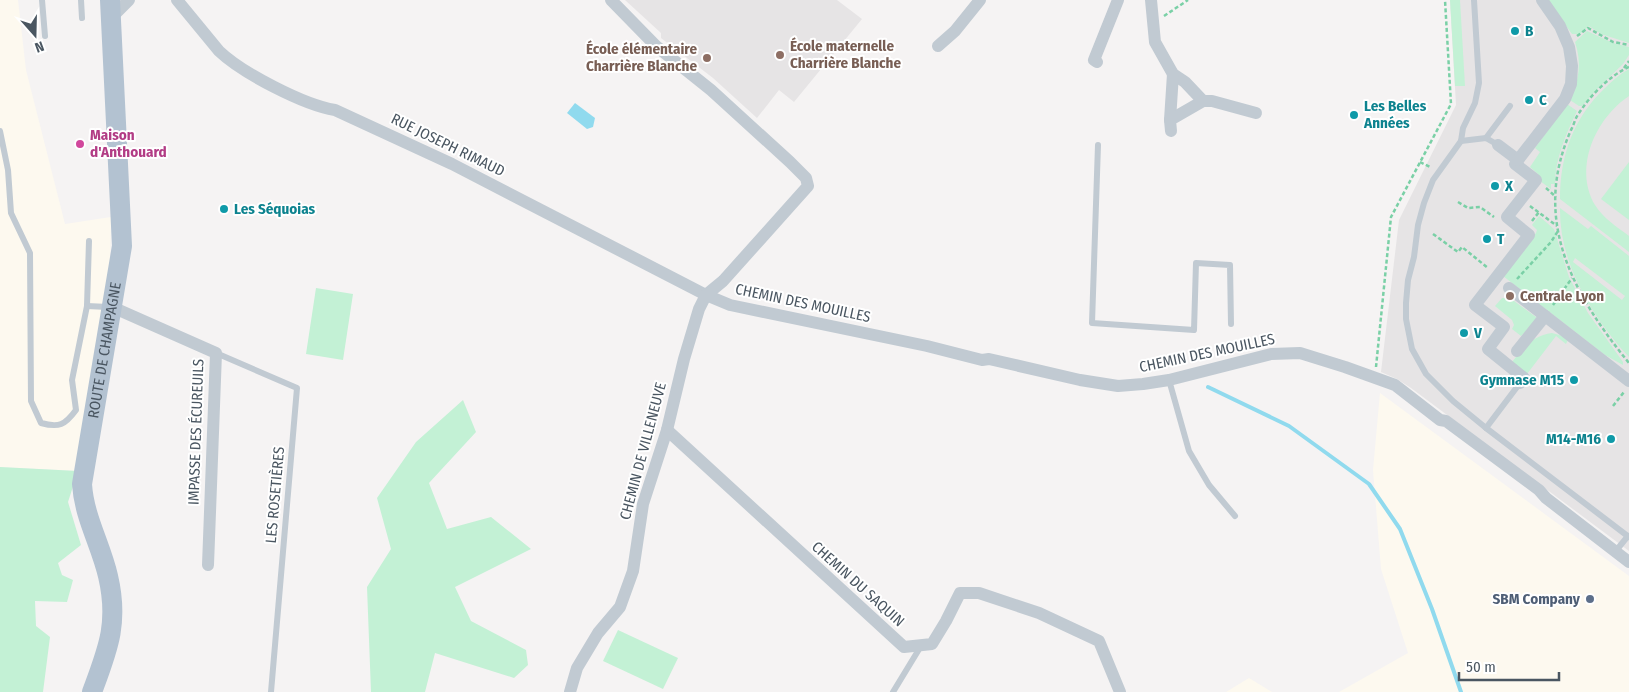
<svg xmlns="http://www.w3.org/2000/svg" width="1629" height="692" font-family="'Fira Sans Condensed',sans-serif">
<style>
.commercial{fill:#fdf9ef}
.education{fill:#e6e4e5}
.green{fill:#c3f1d5;fill-rule:evenodd}
.water{fill:#90daee}
.lines{fill:none;stroke-linecap:round;stroke-linejoin:round}
.stream{stroke:#90daee;stroke-width:4}
.path{stroke:#7ad0a6;stroke-width:2.5;stroke-dasharray:4 2.5;stroke-linecap:butt}
.lane{stroke:#c1cad2;stroke-width:6}
.street{stroke:#c1cad2;stroke-width:12}
.primary{stroke:#b3c2d1;stroke-width:20}
.culture-dot{fill:#0f9aa8;stroke:#fff;stroke-width:2}
.education-dot{fill:#8d6e63;stroke:#fff;stroke-width:2}
.hotel-dot{fill:#d1479c;stroke:#fff;stroke-width:2}
.service-dot{fill:#5c6f8a;stroke:#fff;stroke-width:2}
.labels{text-anchor:middle;stroke-width:4;stroke-linejoin:round;paint-order:stroke}
.culture-label{font-size:15px;font-weight:bold;fill:#0d838f;stroke:#fff;text-anchor:start}
.education-label{font-size:15px;font-weight:bold;fill:#785e54;stroke:#fff;text-anchor:start}
.hotel-label{font-size:15px;font-weight:bold;fill:#b23c85;stroke:#fff;text-anchor:start}
.street-label{font-size:15px;fill:#4a5661;stroke:#fff}
.service-label{font-size:15px;font-weight:bold;fill:#4e5e75;stroke:#fff;text-anchor:end}
</style>
<rect width="100%" height="100%" fill="#f5f3f3"/>
<g class="commercial">
<path d="M0,0H18L26,70L65,224L111,217L110,264L78,471L0,467Z"/>
<path d="M1380,393L1629,576V692H1339L1408,653L1381,569L1373,470Z"/>
<path d="M1249,678L1272,692H1226Z"/>
</g>
<g class="education">
<path d="M625,0H837L862,19L794,102L779,90L757,118L713,78L661,38V33Z"/>
<path d="M1450,0H1629V551L1411,388L1397,379L1381,372L1399,220L1456,105Z"/>
</g>
<g class="green">
<path d="M1450,0H1460L1465,86H1455Z"/>
<path d="M1547,0H1629V43L1601,34L1589,26L1580,34H1572Z"/>
<path d="M1587,31L1613,43L1629,47V55L1623,64L1597,89L1582,106H1579L1570,100C1579,80 1582,63 1575,42Z"/>
<path d="M1629,69V96C1596,118 1573,167 1595,205C1603,218 1617,227 1629,236V252L1560,199C1560,156 1573,118 1605,88C1612,81 1620,74 1629,69Z"/>
<path d="M1567,104L1577,111C1566,134 1555,159 1555,184H1551V189L1540,181L1538,174L1530,167L1540,152L1535,148Z"/>
<path d="M1629,162V220L1601,199Z"/>
<path d="M1560,208L1588,229L1591,226L1629,256V357C1592,317 1559,263 1560,208ZM1575,258L1625,296L1622,300L1573,262Z"/>
<path d="M1539,216L1554,229L1569,277L1588,313L1623,362V365L1605,355L1503,276L1536,233L1537,230L1532,225Z"/>
<path d="M316,288L353,294L343,360L306,354Z"/>
<path d="M1502,298H1510L1536,317L1537,321L1521,336L1512,329L1514,325L1512,320L1495,306Z"/>
<path d="M1552,333L1563,336L1568,340L1566,344L1556,336L1527,374L1512,362C1523,348 1532,336 1552,333Z"/>
<path d="M463,400L476,432L429,483L447,529L491,517L531,549L455,587L471,621L526,650L528,665L514,678L435,653L425,692H371L367,587L391,549L377,498L416,442Z"/>
<path d="M0,467L78,471L68,502L81,545L58,563L62,575L73,580L67,602L35,601L36,626L50,637L43,692H0Z"/>
<path d="M618,630L678,658L663,689L603,661Z"/>
</g>
<path class="water" d="M575,103L595,118L593,127L587,129L567,113Z"/>
<g class="lines">
<path class="stream" d="M1208,387L1289,426L1369,484L1400,529L1432,609L1461,692"/>
<g class="path">
<path d="M1164,16L1188,0"/>
<path d="M1577,36L1588,28L1613,42L1629,45"/>
<path d="M1629,67C1610,75 1590,96 1579,113C1575,118 1574,125 1571,130C1531,220 1573,294 1629,363"/>
<path d="M1624,68L1629,61"/>
<path d="M1420,162L1430,167"/>
<path d="M1546,188L1556,197"/>
<path d="M1458,202L1468,208L1480,207L1494,217"/>
<path d="M1530,206L1557,226"/>
<path d="M1532,221L1539,212"/>
<path d="M1433,234L1458,252L1462,247L1488,268"/>
<path d="M1517,279L1551,242L1558,231"/>
<path d="M1553,305L1572,278"/>
<path d="M1376,367L1391,217L1451,104L1445,0"/>
<path d="M1613,406L1624,392"/>
</g>
<g class="lane">
<path d="M42,0L45,36"/>
<path d="M81,0L82,18"/>
<path d="M1474,0L1479,83L1475,103L1463,128L1461,141L1433,180L1424,203L1418,225L1414,257L1408,280L1406,303V319L1412,349L1426,374L1453,401L1486,428L1629,537"/>
<path d="M0,131L8,170L11,213L30,253L31,401L41,423C59,428 65,425 76,410L72,380L87,306L89,241"/>
<path d="M1486,138L1510,106"/>
<path d="M1461,141L1486,138L1498,145"/>
<path d="M1098,145L1092,323L1194,330L1196,263L1230,265L1231,324"/>
<path d="M87,306L108,307"/>
<path d="M216,353L297,388L271,692"/>
<path d="M1169,380L1189,451L1209,485L1235,516"/>
<path d="M1486,428L1520,383"/>
<path d="M1615,552L1628,536"/>
<path d="M893,692L921,646"/>
</g>
<g class="street">
<path d="M177,0L219,51C242,73 304,105 335,110L452,164L706,295L730,305L927,346L982,360L989,359L1080,380L1118,386L1143,384L1169,380L1271,354L1300,353L1345,367L1395,385L1440,420L1446,421L1539,490L1546,498L1629,562"/>
<path d="M1151,0L1155,42L1173,74L1185,82L1203,101"/>
<path d="M111,18L129,0"/>
<path d="M938,46L955,31L980,0"/>
<path d="M1097,62L1094,60L1118,0"/>
<path d="M1170,120L1173,74"/>
<path d="M1171,131L1170,120L1203,101H1212L1256,113"/>
<path d="M1498,145L1518,160L1515,164L1536,180L1507,217L1529,235L1475,305L1504,327L1488,349L1524,378L1520,383"/>
<path d="M1518,160L1565,99L1571,84L1572,66L1569,47L1560,26L1542,0"/>
<path d="M1509,288L1629,381"/>
<path d="M112,307L216,353L208,565"/>
<path d="M1517,351L1545,316"/>
<path d="M667,430L904,647L932,644L946,621L960,593H979L1039,613L1099,641L1120,692"/>
<path d="M570,692L577,668L598,633L620,607L633,571L643,504L667,430L684,359L699,309L706,295L723,281L808,186L806,178L790,162L711,90L656,46L611,0"/>
</g>
<path class="primary" id="s1" d="M92,692C108,649 119,623 108,576C101,545 84,517 82,484L122,246L110,0"/>
</g>
<g class="culture-dot">
<circle cx="1515" cy="31" r="5"/>
<circle cx="1529" cy="100" r="5"/>
<circle cx="1354" cy="115" r="5"/>
<circle cx="1495" cy="186" r="5"/>
<circle cx="224" cy="209" r="5"/>
<circle cx="1487" cy="239" r="5"/>
<circle cx="1464" cy="333" r="5"/>
<circle cx="1574" cy="380" r="5"/>
<circle cx="1611" cy="439" r="5"/>
</g>
<g class="education-dot">
<circle cx="780" cy="55" r="5"/>
<circle cx="707" cy="58" r="5"/>
<circle cx="1510" cy="296" r="5"/>
</g>
<circle class="hotel-dot" cx="80" cy="144" r="5"/>
<circle class="service-dot" cx="1590" cy="599" r="5"/>
<g class="labels">
<g class="culture-label">
<text x="1525" y="36">B</text>
<text x="1539" y="105">C</text>
<text x="1364" y="111">Les Belles<tspan x="1364" dy="17">Années</tspan></text>
<text x="1505" y="191">X</text>
<text x="234" y="214">Les Séquoias</text>
<text x="1497" y="244">T</text>
<text x="1474" y="338">V</text>
<text x="1564" y="385" text-anchor="end">Gymnase M15</text>
<text x="1601" y="444" text-anchor="end">M14-M16</text>
</g>
<g class="education-label">
<text x="790" y="51">École maternelle<tspan x="790" dy="17">Charrière Blanche</tspan></text>
<text x="697" y="54" text-anchor="end">École élémentaire<tspan x="697" dy="17">Charrière Blanche</tspan></text>
<text x="1520" y="301">Centrale Lyon</text>
</g>
<g class="hotel-label">
<text x="90" y="140">Maison<tspan x="90" dy="17">d'Anthouard</tspan></text>
</g>
<g class="street-label">
<text transform="translate(448 145) rotate(26)" y="5">RUE JOSEPH RIMAUD</text>
<text transform="translate(803 303) rotate(12)" y="5">CHEMIN DES MOUILLES</text>
<text dy="5" stroke="none"><textPath href="#s1" startOffset="351">ROUTE DE CHAMPAGNE</textPath></text>
<text transform="translate(1207 353) rotate(-12)" y="5">CHEMIN DES MOUILLES</text>
<text transform="translate(196 432) rotate(-88)" y="5">IMPASSE DES ÉCUREUILS</text>
<text transform="translate(643 451) rotate(-75)" y="5">CHEMIN DE VILLENEUVE</text>
<text transform="translate(275 495) rotate(-85)" y="5">LES ROSETIÈRES</text>
<text transform="translate(858 584) rotate(42)" y="5">CHEMIN DU SAQUIN</text>
</g>
<g class="service-label">
<text x="1580" y="604">SBM Company</text>
</g>
</g>
<g transform="translate(35 35) rotate(160)" stroke="#ffffff" stroke-width="4" paint-order="stroke">
<path d="M0-4L9 19L0 12L-9 19Z" fill="#4a5661"/>
<text y="-8" font-size="14" font-weight="bold" text-anchor="middle" fill="#4a5661">N</text>
</g>
<path d="M1459 672v8h100v-8" fill="none" stroke="#4a5661" stroke-width="2.5"/>
<text x="1466" y="672" font-size="15" fill="#4a5661" stroke="#ffffff" stroke-width="4" paint-order="stroke">50 m</text>
</svg>
